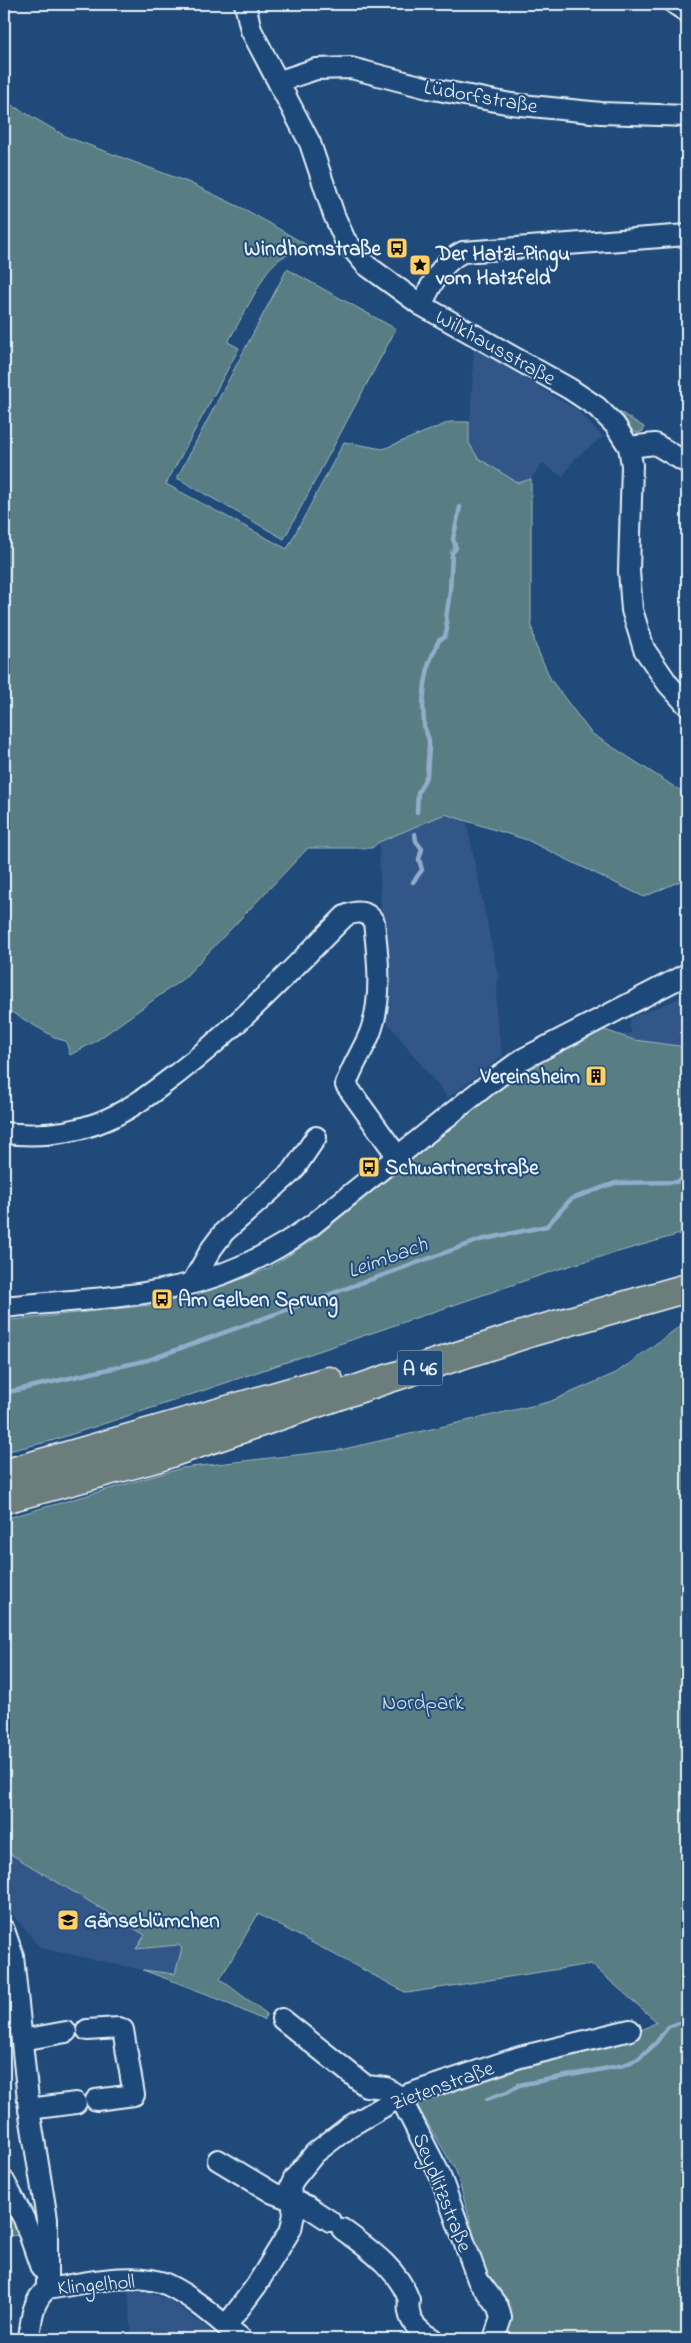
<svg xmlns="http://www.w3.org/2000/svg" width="691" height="2343" font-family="'Indie Flower',sans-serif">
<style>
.built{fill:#325788}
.green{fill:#587d83;stroke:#a0b7be}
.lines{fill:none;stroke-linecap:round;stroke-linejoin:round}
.stream{stroke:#91adca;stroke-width:4.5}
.minor-casing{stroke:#e8f1f8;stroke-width:24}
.highway-casing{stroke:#e8f1f8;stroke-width:31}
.minor{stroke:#1f4a7a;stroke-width:20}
.highway{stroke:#6c7e7c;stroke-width:28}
.labels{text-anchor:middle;stroke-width:4;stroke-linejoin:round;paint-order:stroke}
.shield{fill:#1f4a7a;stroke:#acbfd2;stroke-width:1}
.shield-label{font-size:20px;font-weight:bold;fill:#e8f1f8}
.street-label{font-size:21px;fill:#e8f1f8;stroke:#1f4a7a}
.poi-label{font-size:21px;font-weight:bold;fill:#e8f1f8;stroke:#1f4a7a;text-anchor:start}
.park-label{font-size:21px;fill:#d2e0e6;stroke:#1f4a7a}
.water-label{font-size:22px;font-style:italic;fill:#d2e0ec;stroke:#1f4a7a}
</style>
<rect width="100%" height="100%" fill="#1f4a7a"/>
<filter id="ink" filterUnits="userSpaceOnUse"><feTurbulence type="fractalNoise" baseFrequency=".02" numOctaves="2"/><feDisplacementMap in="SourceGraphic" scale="10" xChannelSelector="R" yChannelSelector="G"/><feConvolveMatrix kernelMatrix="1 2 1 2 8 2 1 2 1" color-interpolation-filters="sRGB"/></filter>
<g filter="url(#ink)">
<g class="built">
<path d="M474,347L578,411L603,437L575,458L563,477L542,463L531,479L518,483L478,458L469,443Z"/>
<path d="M445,813L466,820L498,976L496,1010L502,1056L448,1098L383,1017L379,842Z"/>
<path d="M687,995V1047L634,1040L622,1035L632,1032L629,1025L631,1018Z"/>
<path d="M5,1849L146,1935L137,1949L178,1945L182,1948L175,1974L143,1970L40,1948L4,1904Z"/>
<path d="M128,2290L145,2292L168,2299L222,2339H132Z"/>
</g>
<g class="green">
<path d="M4,98L8,103L67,137L190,183L248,211L322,254C296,250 283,251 266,273L228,342L239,348L166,484L287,549L344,442L383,449L450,422H469V443L478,458L518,483L531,479V621L535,644L551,680L591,733L687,795V878L644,897L527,840L445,814L379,842L372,848H308L184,978L96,1041L70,1055L66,1041L58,1039L4,1008Z"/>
<path d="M287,269L396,329L284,539L177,478Z"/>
<path d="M608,405L644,427L643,431L637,433L631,431L620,421Z"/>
<path d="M599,1028L634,1040L687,1047V1232L559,1269L155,1407L51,1441L4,1452V1321L161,1304L234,1282L269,1268L314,1239L513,1078Z"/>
<path d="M687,1321V2339H505L502,2303L484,2270L456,2171L415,2102L462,2088L533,2062L615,2044L657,2022L591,1964L407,1993L258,1914L220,1979L267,2014L263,2020L207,1994L143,1970L175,1974L182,1948L178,1945L136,1949L145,1935L4,1850V1519L182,1468L340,1450L549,1402L616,1373Z"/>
<path d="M4,1946L16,2019L4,2026Z"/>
<path d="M4,2194L29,2235L4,2236Z"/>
</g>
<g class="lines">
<g class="stream">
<path d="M417,812L418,793L427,775L429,747V740L424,726L423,703L425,684L429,663L439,640L444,638L447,630L446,618L450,591L452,553L456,548L453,539L460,507"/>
<path d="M413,882L422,870L419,859L422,849L416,841L415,834"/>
<path d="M4,1393L148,1360L480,1240L547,1226L571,1199L615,1183L676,1182L687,1178"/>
<path d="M487,2099L507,2092L519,2085L624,2065L638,2059L655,2044L668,2027L687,2020"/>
</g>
<g class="minor-casing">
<g id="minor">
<path d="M245,4L251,30L310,143L334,215L345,240L366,265L421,305L570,389L597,407L615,425L629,447L632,465L629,571L632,610L644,649L668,684L687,705"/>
<path d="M675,4L687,12"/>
<path d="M280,81L316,69L351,68L428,88L511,104L601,113L687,116"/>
<path d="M421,305C433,283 440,263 463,252L687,235"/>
<path d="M629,447L655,444L687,463"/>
<path d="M4,1133C34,1136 69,1134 98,1123C128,1112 153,1092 178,1073C239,1026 291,970 345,916C356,911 367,910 374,922C378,957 383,1000 370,1033C363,1051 351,1067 346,1085L398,1157"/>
<path d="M192,1283L212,1248L224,1232L293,1171L316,1137"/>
<path d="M4,1307C75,1299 154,1299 222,1274C254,1262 284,1245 312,1225L487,1085L521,1060L687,974"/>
<path d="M4,1930L13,1956L29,2109L47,2219V2289"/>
<path d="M282,2019L366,2086L386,2088L400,2097L439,2173L478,2280L498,2307L501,2318L494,2339"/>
<path d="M87,2030L119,2028L123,2030L134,2095L96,2100"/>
<path d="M22,2040L66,2032"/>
<path d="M29,2109L76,2103"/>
<path d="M218,2160L273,2193L307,2206L330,2221"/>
<path d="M4,2181L24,2219L41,2268"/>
<path d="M342,2229C367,2248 398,2268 409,2300C406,2319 416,2330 433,2339"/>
<path d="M226,2326L256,2286L291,2229L294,2214L290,2188L294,2179L315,2153L350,2126L400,2097L520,2057L630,2030"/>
<path d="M29,2339C31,2321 32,2301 47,2289C81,2284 137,2270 168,2285C195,2298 219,2321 242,2339"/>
</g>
</g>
<g class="highway-casing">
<g id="highway">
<path d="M4,1474L329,1381"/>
<path d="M4,1499L156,1458L387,1379L535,1331L687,1288"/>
</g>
</g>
<use href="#minor" class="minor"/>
<use href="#highway" class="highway"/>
</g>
</g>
<defs>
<g id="bus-square" transform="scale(1.125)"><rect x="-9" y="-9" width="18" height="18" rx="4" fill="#ffd166" stroke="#1f4a7a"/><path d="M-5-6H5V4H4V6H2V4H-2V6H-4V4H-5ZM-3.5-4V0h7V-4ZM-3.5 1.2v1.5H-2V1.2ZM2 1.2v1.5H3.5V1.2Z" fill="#111"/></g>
<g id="sight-square" transform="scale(1.125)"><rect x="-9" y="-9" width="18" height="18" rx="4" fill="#ffd166" stroke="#1f4a7a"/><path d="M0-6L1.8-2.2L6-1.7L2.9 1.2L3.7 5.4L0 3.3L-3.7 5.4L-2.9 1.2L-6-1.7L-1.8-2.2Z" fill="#111"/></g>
<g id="building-square" transform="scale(1.125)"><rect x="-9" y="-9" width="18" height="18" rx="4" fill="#ffd166" stroke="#1f4a7a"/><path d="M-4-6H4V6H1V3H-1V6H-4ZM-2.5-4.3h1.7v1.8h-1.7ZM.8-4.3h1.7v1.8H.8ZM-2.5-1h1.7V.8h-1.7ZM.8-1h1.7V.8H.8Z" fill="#111"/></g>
<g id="school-square" transform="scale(1.125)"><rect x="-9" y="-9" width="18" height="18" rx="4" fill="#ffd166" stroke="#1f4a7a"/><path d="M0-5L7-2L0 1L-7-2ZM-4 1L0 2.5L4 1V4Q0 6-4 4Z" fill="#111"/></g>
</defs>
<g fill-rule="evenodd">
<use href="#bus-square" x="397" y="248"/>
<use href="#sight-square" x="420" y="265"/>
<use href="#building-square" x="596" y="1076"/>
<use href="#bus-square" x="369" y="1167"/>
<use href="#bus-square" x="162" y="1299"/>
<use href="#school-square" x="68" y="1920"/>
</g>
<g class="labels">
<rect class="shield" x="397.5" y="1350.5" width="45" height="35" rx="4"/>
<g class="shield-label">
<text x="420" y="1375">A 46</text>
</g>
<g class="street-label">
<text transform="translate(481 96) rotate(10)" y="7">Lüdorfstraße</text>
<text transform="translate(496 347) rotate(29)" y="7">Wilkhausstraße</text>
<text transform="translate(442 2085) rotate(-20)" y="7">Zietenstraße</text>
<text transform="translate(443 2192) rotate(68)" y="7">Seydlitzstraße</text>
<text transform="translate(96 2284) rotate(-5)" y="7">Klingelholl</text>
</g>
<g class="poi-label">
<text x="381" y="255" text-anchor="end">Windhornstraße</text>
<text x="436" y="260">Der Hatzi-Pingu<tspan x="436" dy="24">vom Hatzfeld</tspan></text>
<text x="580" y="1083" text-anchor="end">Vereinsheim</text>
<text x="385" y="1174">Schwartnerstraße</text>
<text x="178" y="1306">Am Gelben Sprung</text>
<text x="84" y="1927">Gänseblümchen</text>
</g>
<g class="park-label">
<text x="423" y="1709">Nordpark</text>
</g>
<g class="water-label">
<text transform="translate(387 1256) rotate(-20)" y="8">Leimbach</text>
</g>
</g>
<rect width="691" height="2343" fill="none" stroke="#1f4a7a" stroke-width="20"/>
<rect x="10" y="10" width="671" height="2323" fill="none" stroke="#e8f1f8" stroke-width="2" filter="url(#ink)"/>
</svg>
